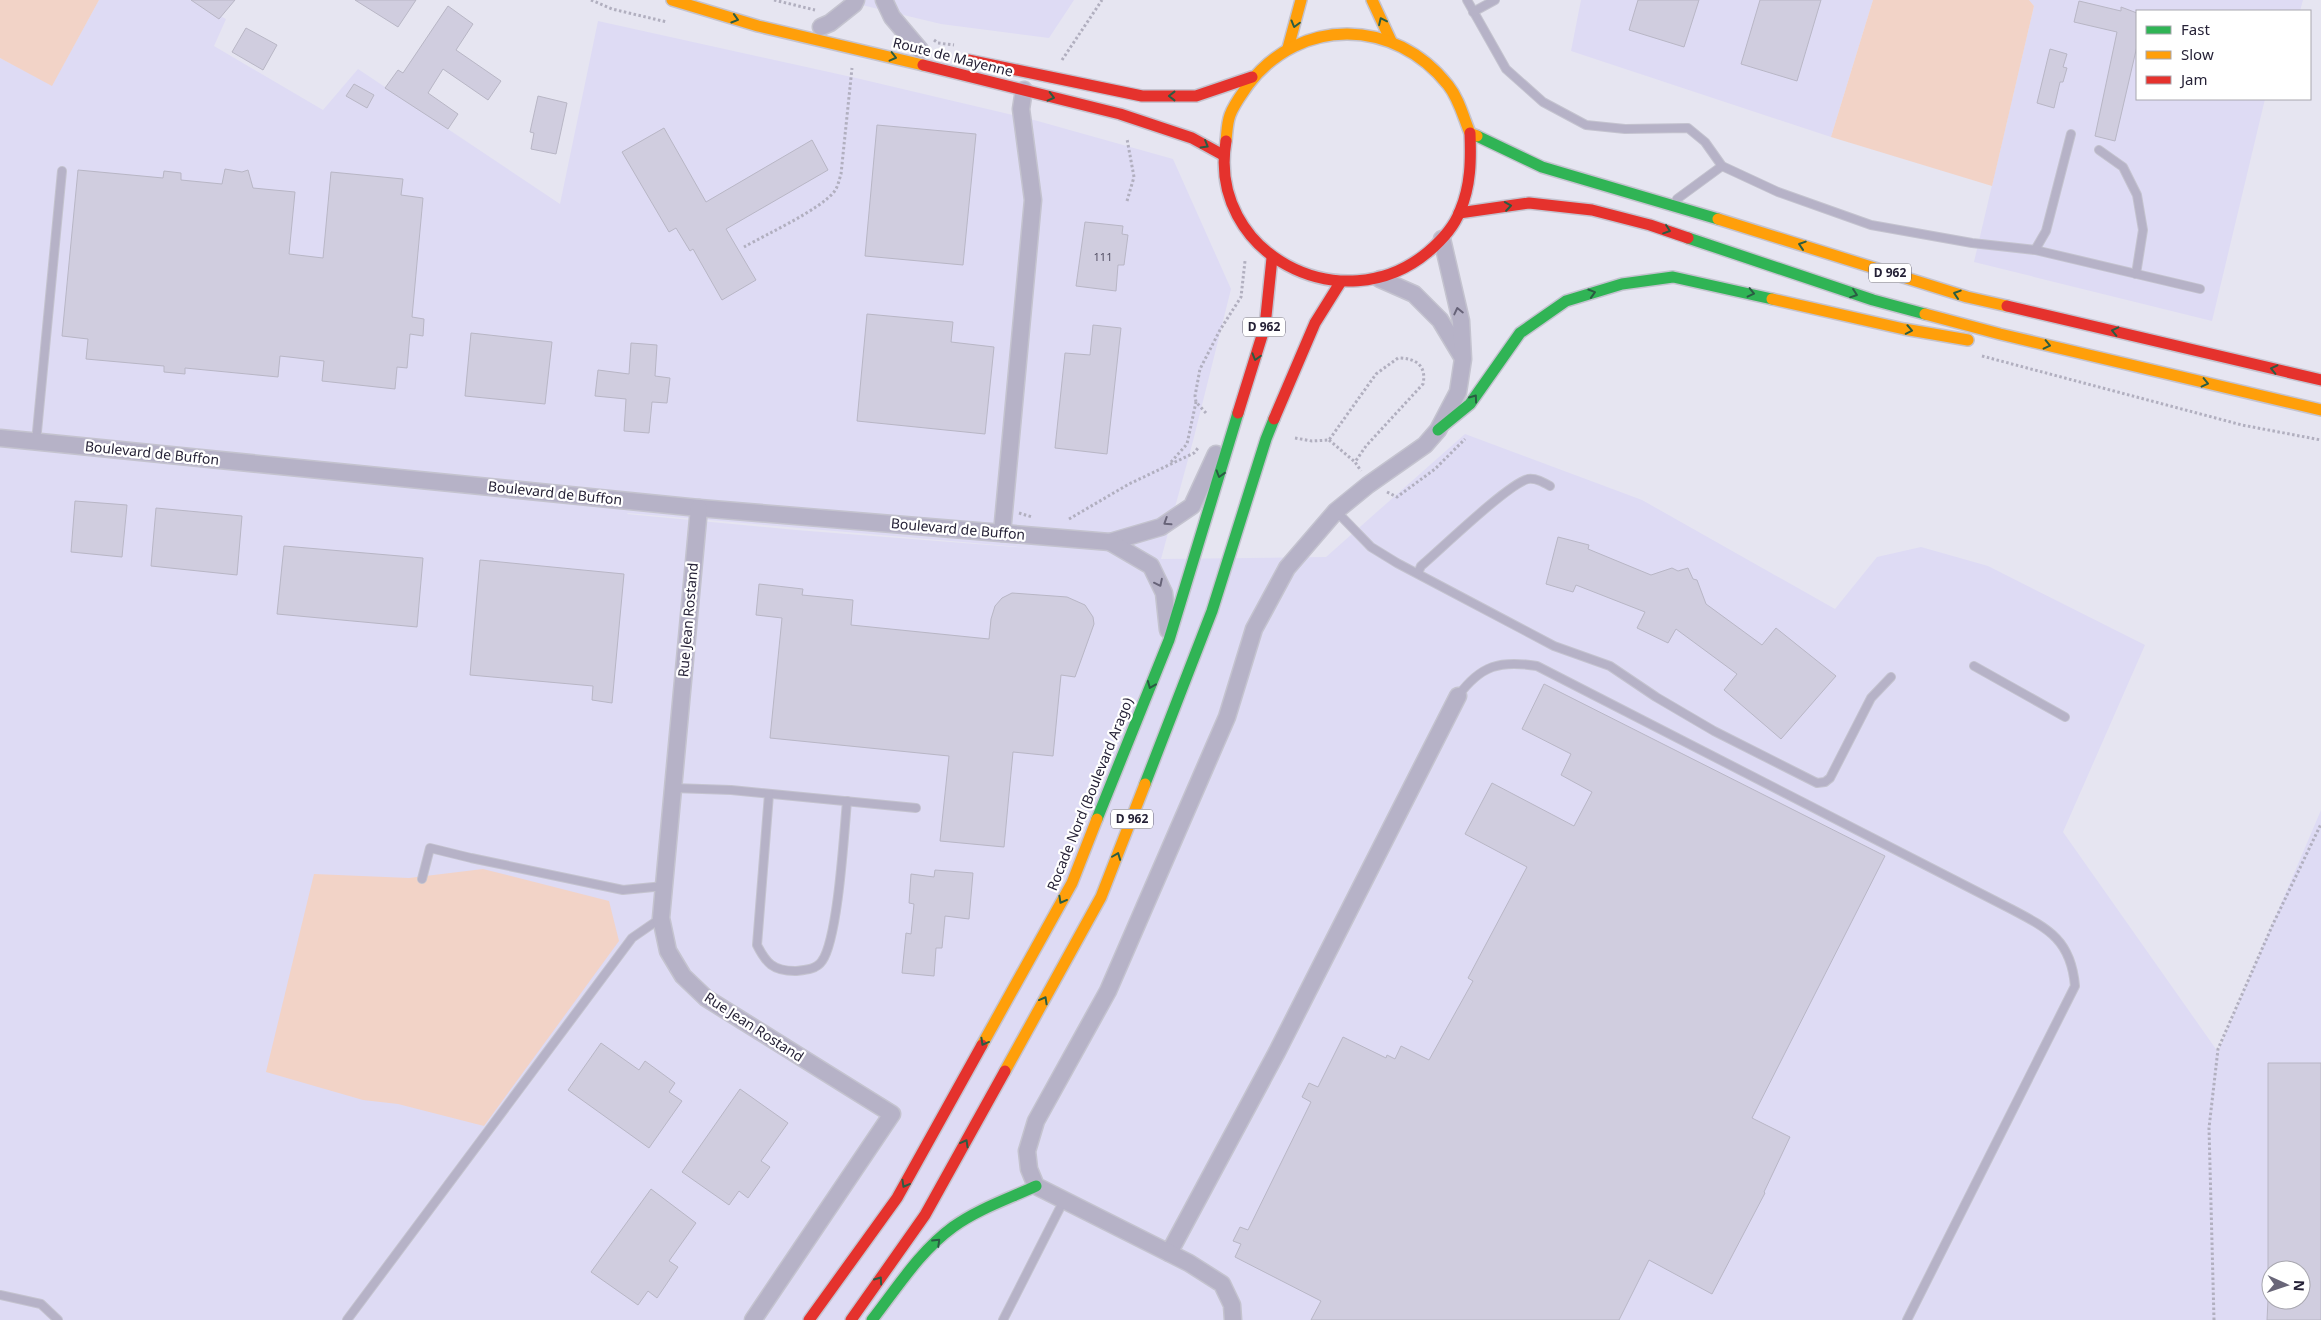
<svg xmlns="http://www.w3.org/2000/svg" width="2321" height="1320" font-family="'Noto Sans',sans-serif">
<style>
.built{fill:#dedbf4;fill-rule:evenodd}
.green{fill:#f2d3c7}
.building{fill:#d0cddf;stroke:#b8b6c5}
.lines{fill:none;stroke-linecap:round;stroke-linejoin:round}
.lane-casing{stroke:#c4c3cf;stroke-width:10}
.street-casing{stroke:#c4c3cf;stroke-width:19}
.fast-casing{stroke:#c4c3cf;stroke-width:14}
.slow-casing{stroke:#c4c3cf;stroke-width:14}
.jam-casing{stroke:#c4c3cf;stroke-width:14}
.path{stroke:#b1afbf;stroke-width:3;stroke-dasharray:2.5 2.5;stroke-linecap:butt}
.lane{stroke:#b6b2c7;stroke-width:8}
.street{stroke:#b6b2c7;stroke-width:16}
.fast{stroke:#30b455;stroke-width:11}
.slow{stroke:#ff9f0a;stroke-width:11}
.jam{stroke:#e5322d;stroke-width:11}
.oneway{stroke:#2a5c43}
.oneway2{stroke:#676378}
.labels{text-anchor:middle;stroke-width:4.5;stroke-linejoin:round;paint-order:stroke}
.number-label{font-size:11px;fill:#524e63}
.shield{fill:#fff;stroke:#676473;stroke-width:1}
.shield-label{font-size:12px;font-weight:bold;fill:#262237}
.street-label{font-size:14px;fill:#262237;stroke:#fff}
</style>
<rect width="100%" height="100%" fill="#e6e5f1"/>
<g class="built">
<path d="M99,0H190L226,19L214,46L323,110L358,69L560,204L598,21L856,78L1034,120L1173,159L1231,289L1193,441L1161,559L1326,557L1465,434L1642,500L1835,609L1877,557L1921,547L1988,566L2145,645L2063,832L2218,1052L2321,810V1320H0V58L52,85ZM627,514L628,513L1066,551L796,530ZM2271,1270H2301V1300H2271Z"/>
<path d="M841,0H1074L1049,38L941,24Z"/>
<path d="M1581,0H1873L1831,137L1571,51Z"/>
<path d="M2029,0H2303L2300,11H2137V99H2265L2212,321L1974,262L2034,6Z"/>
</g>
<g class="green">
<path d="M0,0H99L52,86L0,58Z"/>
<path d="M1873,0H2029L2034,6L1992,186L1831,137Z"/>
<path d="M483,869L609,901L619,941L484,1126L398,1104L363,1100L266,1072L314,874L409,878Z"/>
</g>
<g class="building">
<path d="M191,0H235L219,19Z"/>
<path d="M355,0H416L398,27Z"/>
<path d="M1638,0H1699L1684,47L1629,30Z"/>
<path d="M1760,0H1821L1797,81L1741,64Z"/>
<path d="M2079,1L2121,11V7L2137,13V46L2115,141L2095,136L2117,32L2074,22Z"/>
<path d="M448,6L473,24L456,50L501,81L488,100L443,69L428,93L458,114L448,129L385,88L398,70L403,73Z"/>
<path d="M246,28L277,45L263,70L232,52Z"/>
<path d="M2050,49L2067,54L2063,67L2067,68L2063,82H2060L2054,108L2037,103Z"/>
<path d="M354,84L374,95L367,108L346,96Z"/>
<path d="M538,96L567,103L556,154L531,149L534,133L530,132Z"/>
<path d="M877,125L976,134L963,265L865,256Z"/>
<path d="M664,128L706,202L812,140L828,170L726,229L756,280L722,300L693,249L690,251L676,228L669,232L622,152Z"/>
<path d="M225,169L242,172L248,170L253,188L295,192L289,254L323,258L331,172L403,179L401,195L423,198L412,317L424,319L423,336L410,334L407,368L397,367L395,389L322,381L324,361L280,356L278,377L185,368V374L164,372V366L86,359L88,339L62,336L78,170L163,178L164,171L181,173V180L222,184Z"/>
<path d="M1085,222L1123,226L1122,234L1128,235L1124,265H1118L1116,291L1076,286Z"/>
<path d="M867,314L953,322L951,342L994,347L985,434L857,421Z"/>
<path d="M1093,325L1121,328L1107,454L1055,448L1065,353L1090,355Z"/>
<path d="M471,333L552,342L545,404L465,396Z"/>
<path d="M631,343L657,345L655,376L670,378L667,403L652,402L649,433L624,431L626,399L595,396L598,370L629,374Z"/>
<path d="M75,501L127,505L122,557L71,552Z"/>
<path d="M156,508L242,516L237,575L151,566Z"/>
<path d="M1558,537L1589,545L1588,549L1651,575L1672,568L1678,571L1688,568L1693,579L1697,580L1706,604L1762,645L1776,628L1836,676L1781,739L1724,690L1737,674L1676,629L1668,643L1637,628L1645,612L1576,585L1573,592L1546,584Z"/>
<path d="M284,546L423,558L417,627L277,614Z"/>
<path d="M480,560L624,574L612,703L592,700L593,686L470,675Z"/>
<path d="M759,584L803,589L802,595L853,600L851,625L989,639L991,619L995,606L1002,598L1012,593L1067,597L1085,605L1093,617L1094,624L1075,677L1061,675L1053,756L1013,752L1004,847L940,841L949,756L770,738L782,618L756,615Z"/>
<path d="M1544,684L1885,856L1752,1118L1790,1137L1764,1192L1765,1193L1712,1294L1649,1260L1619,1320H1311L1321,1301L1235,1257L1241,1244L1233,1241L1240,1227L1248,1230L1311,1102L1302,1097L1309,1083L1318,1087L1343,1037L1386,1058L1387,1055L1395,1059L1401,1046L1429,1060L1473,981L1468,978L1527,867L1465,834L1492,783L1574,826L1592,792L1561,775L1571,754L1522,729Z"/>
<path d="M935,870L973,873L969,919L945,916L942,948H936L934,976L902,973L906,933L911,934L914,904L909,903L911,874L934,877Z"/>
<path d="M601,1043L639,1070L645,1061L675,1083L669,1092L682,1101L649,1148L568,1090Z"/>
<path d="M2268,1063H2321V1320H2267L2268,1300H2301V1270H2268Z"/>
<path d="M740,1089L788,1123L761,1161L770,1167L748,1198L739,1191L729,1205L682,1172Z"/>
<path d="M651,1189L696,1223L669,1261L678,1267L657,1298L648,1291L638,1305L591,1272Z"/>
</g>
<g class="lines">
<g class="lane-casing">
<g id="lane">
<path d="M1467,0L1506,69L1543,102L1586,125L1625,129L1688,128L1705,142L1722,166L1778,192L1871,225L1972,243L2035,250L2200,289"/>
<path d="M1473,12L1495,0"/>
<path d="M2099,150L2123,167L2137,195L2143,230L2136,274"/>
<path d="M1677,199L1722,166"/>
<path d="M2035,250L2046,231L2071,134"/>
<path d="M36,442L62,171"/>
<path d="M1336,511L1371,547L1397,563L1554,646L1610,666L1656,697L1714,731L1817,783L1825,782L1830,778L1871,698L1891,677"/>
<path d="M1418,573L1421,566C1441,549 1508,484 1528,479C1536,478 1543,482 1550,486"/>
<path d="M1974,666L2065,717"/>
<path d="M1458,696C1481,665 1500,660 1537,666L2011,909C2049,929 2071,940 2075,986L1907,1320"/>
<path d="M673,788L731,790L916,808"/>
<path d="M769,794L757,945C766,963 773,971 795,971C804,970 816,970 822,961C838,939 844,834 847,801"/>
<path d="M422,879L430,848L471,858L623,890L664,886"/>
<path d="M0,1295L41,1304L58,1320"/>
<path d="M347,1320L632,938L661,918"/>
<path d="M1003,1320L1064,1200"/>
</g>
</g>
<g class="street-casing">
<g id="street">
<path d="M884,0L892,17L920,50"/>
<path d="M821,27L830,23L854,4L856,0"/>
<path d="M1380,279L1414,294L1440,320L1461,355"/>
<path d="M0,438L699,508L1110,542L1161,527L1192,506L1216,454"/>
<path d="M699,508L661,918L668,951L683,976L706,998L892,1114L753,1320"/>
<path d="M1002,533L1033,200L1021,109L1024,90"/>
<path d="M1110,542L1151,566L1164,593L1168,630"/>
<path d="M1169,1253L1277,1052L1458,696"/>
<path d="M1233,1320L1232,1305L1222,1284L1189,1263L1036,1186L1029,1169L1027,1151L1036,1121L1108,991L1227,717L1254,629L1287,568L1336,511L1368,485L1425,445L1438,430L1458,392L1463,359L1461,321L1442,239"/>
</g>
</g>
<g class="fast-casing">
<g id="fast">
<path d="M1477,136L1542,167L1718,219"/>
<path d="M1688,238L1873,300L1925,314"/>
<path d="M1438,430L1470,404L1520,333L1566,301L1622,284L1673,277L1772,299"/>
<path d="M1145,784L1212,611L1266,439L1274,419"/>
<path d="M1097,819L1169,640L1238,413"/>
<path d="M872,1320C897,1288 920,1251 953,1227C978,1209 1008,1199 1036,1186"/>
</g>
</g>
<g class="slow-casing">
<g id="slow">
<path d="M672,0L758,26L923,65"/>
<path d="M1372,0L1391,41"/>
<path d="M1288,48L1301,0"/>
<path d="M1226,141C1227,132 1227,123 1230,115C1234,104 1242,94 1248,85C1300,16 1395,18 1448,85C1459,99 1463,116 1470,133L1477,136"/>
<path d="M1718,219L1967,297L2007,306"/>
<path d="M1772,299L1904,329L1968,340"/>
<path d="M1925,314L2000,334L2321,410"/>
<path d="M982,1045L1072,883L1097,819"/>
<path d="M1005,1071L1101,897L1145,784"/>
</g>
</g>
<g class="jam-casing">
<g id="jam">
<path d="M968,60L1142,96H1196L1252,77"/>
<path d="M923,65L1120,114L1192,138L1223,155"/>
<path d="M1226,141C1207,253 1342,324 1428,252C1441,241 1454,227 1460,211C1471,185 1471,160 1470,133"/>
<path d="M1459,213L1529,203L1592,210L1650,225L1688,238"/>
<path d="M2007,306L2321,380"/>
<path d="M1238,413L1265,326L1272,258"/>
<path d="M1274,419L1315,323L1340,283"/>
<path d="M809,1320L897,1198L982,1045"/>
<path d="M851,1320L925,1215L1005,1071"/>
</g>
</g>
<g class="path">
<path d="M591,0L612,9L667,22"/>
<path d="M774,0L815,10"/>
<path d="M934,40L938,43L954,45"/>
<path d="M1062,60L1102,0"/>
<path d="M1127,201L1134,177L1127,139"/>
<path d="M744,247C767,234 819,210 834,192C838,187 839,180 841,174L852,68"/>
<path d="M1982,356L2242,425L2321,440"/>
<path d="M1206,413L1196,402L1195,396L1200,369L1220,330L1241,297L1245,261"/>
<path d="M1295,438L1312,441L1329,440L1376,374L1398,358C1415,358 1427,365 1423,384L1366,446L1355,462L1361,471"/>
<path d="M1329,440L1355,462"/>
<path d="M1171,462L1187,444L1196,402"/>
<path d="M1387,492L1397,497L1435,469L1465,439"/>
<path d="M1019,513L1032,517"/>
<path d="M1069,519L1129,484L1194,453L1198,448"/>
<path d="M2214,1320L2209,1128L2218,1049L2273,924L2321,824"/>
</g>
<use href="#lane" class="lane"/>
<use href="#street" class="street"/>
<use href="#fast" class="fast"/>
<use href="#slow" class="slow"/>
<use href="#jam" class="jam"/>
</g>
<defs><path id="oneway-chevron" d="M-2-3.5L2.5 0L-2 3.5" fill="none" stroke-width="1.6" stroke-linecap="round" stroke-linejoin="round" transform="scale(1.25)"/></defs>
<g class="oneway">
<use href="#oneway-chevron" transform="translate(735 19) rotate(17)"/>
<use href="#oneway-chevron" transform="translate(1382 21) rotate(-115)"/>
<use href="#oneway-chevron" transform="translate(1295 24) rotate(105)"/>
<use href="#oneway-chevron" transform="translate(893 57) rotate(14)"/>
<use href="#oneway-chevron" transform="translate(1172 96) rotate(-180)"/>
<use href="#oneway-chevron" transform="translate(1051 97) rotate(14)"/>
<use href="#oneway-chevron" transform="translate(1205 145) rotate(30)"/>
<use href="#oneway-chevron" transform="translate(1508 206) rotate(-8)"/>
<use href="#oneway-chevron" transform="translate(1667 230) rotate(19)"/>
<use href="#oneway-chevron" transform="translate(1802 245) rotate(-162)"/>
<use href="#oneway-chevron" transform="translate(1592 293) rotate(-17)"/>
<use href="#oneway-chevron" transform="translate(1751 293) rotate(13)"/>
<use href="#oneway-chevron" transform="translate(1854 294) rotate(19)"/>
<use href="#oneway-chevron" transform="translate(1957 294) rotate(-162)"/>
<use href="#oneway-chevron" transform="translate(1909 330) rotate(11)"/>
<use href="#oneway-chevron" transform="translate(2115 331) rotate(-167)"/>
<use href="#oneway-chevron" transform="translate(2047 345) rotate(13)"/>
<use href="#oneway-chevron" transform="translate(1256 357) rotate(106)"/>
<use href="#oneway-chevron" transform="translate(2274 369) rotate(-167)"/>
<use href="#oneway-chevron" transform="translate(2205 383) rotate(13)"/>
<use href="#oneway-chevron" transform="translate(1474 398) rotate(-54)"/>
<use href="#oneway-chevron" transform="translate(1220 474) rotate(107)"/>
<use href="#oneway-chevron" transform="translate(1151 685) rotate(112)"/>
<use href="#oneway-chevron" transform="translate(1117 856) rotate(-69)"/>
<use href="#oneway-chevron" transform="translate(1062 900) rotate(119)"/>
<use href="#oneway-chevron" transform="translate(1044 1000) rotate(-61)"/>
<use href="#oneway-chevron" transform="translate(984 1042) rotate(119)"/>
<use href="#oneway-chevron" transform="translate(965 1143) rotate(-61)"/>
<use href="#oneway-chevron" transform="translate(905 1184) rotate(119)"/>
<use href="#oneway-chevron" transform="translate(937 1242) rotate(-44)"/>
<use href="#oneway-chevron" transform="translate(879 1280) rotate(-55)"/>
</g>
<g class="oneway2">
<use href="#oneway-chevron" transform="translate(1458 311) rotate(-103)"/>
<use href="#oneway-chevron" transform="translate(1167 522) rotate(147)"/>
<use href="#oneway-chevron" transform="translate(1159 583) rotate(64)"/>
</g>
<g class="labels">
<g class="number-label">
<text x="1103" y="261">111</text>
</g>
<g class="shield">
<rect x="1869" y="263.5" width="42" height="19" rx="4"/>
<rect x="1243" y="317.5" width="42" height="19" rx="4"/>
<rect x="1111" y="809.5" width="42" height="19" rx="4"/>
</g>
<g class="shield-label">
<text x="1890" y="277">D 962</text>
<text x="1264" y="331">D 962</text>
<text x="1132" y="823">D 962</text>
</g>
<g class="street-label">
<text transform="translate(953 57) rotate(14)" y="5">Route de Mayenne</text>
<text transform="translate(152 453) rotate(6)" y="5">Boulevard de Buffon</text>
<text transform="translate(555 493) rotate(6)" y="5">Boulevard de Buffon</text>
<text transform="translate(958 529) rotate(5)" y="5">Boulevard de Buffon</text>
<text transform="translate(688 620) rotate(-85)" y="5">Rue Jean Rostand</text>
<text transform="translate(1090 794) rotate(-68)" y="5">Rocade Nord (Boulevard Arago)</text>
<text transform="translate(754 1027) rotate(33)" y="5">Rue Jean Rostand</text>
</g>
</g>
<rect x="2136" y="10" width="175" height="90" fill="#ffffff" stroke="#a8a7af"/>
<rect x="2146" y="26" width="25" height="8" fill="#30b455" stroke="#a8a7af"/>
<text x="2181" y="35" font-size="15" fill="#262237">Fast</text>
<rect x="2146" y="51" width="25" height="8" fill="#ff9f0a" stroke="#a8a7af"/>
<text x="2181" y="60" font-size="15" fill="#262237">Slow</text>
<rect x="2146" y="76" width="25" height="8" fill="#e5322d" stroke="#a8a7af"/>
<text x="2181" y="85" font-size="15" fill="#262237">Jam</text>
<g transform="translate(2286 1285) rotate(93)"><circle r="24" fill="#ffffff" stroke="#a8a7af"/>
<path d="M0-4L9 19L0 12L-9 19Z" fill="#696678"/>
<text y="-8" font-size="14" font-weight="bold" text-anchor="middle" fill="#262237">N</text>
</g>
</svg>
